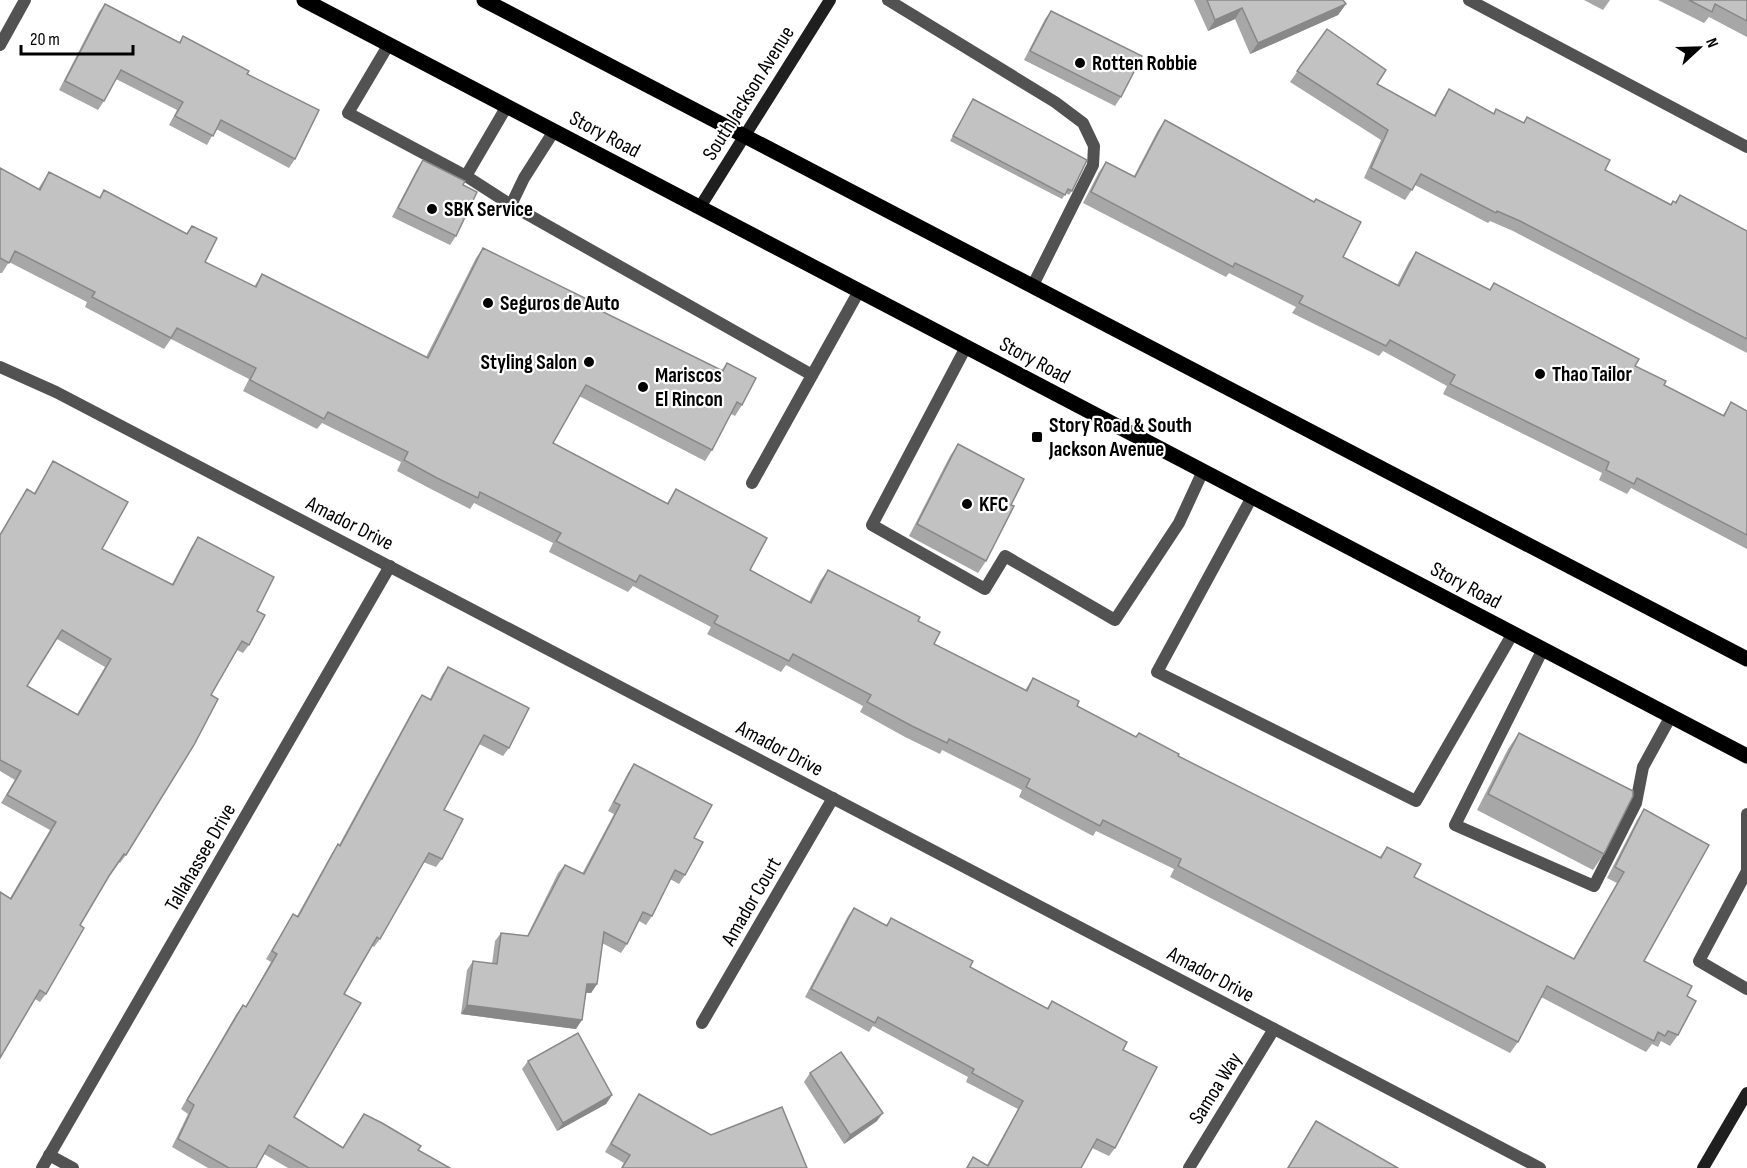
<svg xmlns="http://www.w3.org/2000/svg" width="1747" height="1168" font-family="'Sofia Sans Condensed',sans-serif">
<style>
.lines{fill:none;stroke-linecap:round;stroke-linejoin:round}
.lane{stroke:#525252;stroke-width:12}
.street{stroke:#525252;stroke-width:12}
.secondary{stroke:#1f1f1f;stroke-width:12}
.primary{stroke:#000;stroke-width:15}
.wall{fill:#a7a7a7;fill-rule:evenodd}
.shaded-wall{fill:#888}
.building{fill:#c2c2c2;stroke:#888;stroke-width:1.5;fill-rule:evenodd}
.poi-dot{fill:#000;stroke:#fff;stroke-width:2}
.labels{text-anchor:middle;stroke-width:4.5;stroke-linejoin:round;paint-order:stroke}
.poi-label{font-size:21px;font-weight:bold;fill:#000;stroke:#fff;text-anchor:start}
.street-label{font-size:21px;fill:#000;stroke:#fff}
</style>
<rect width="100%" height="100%" fill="#fff"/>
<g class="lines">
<g class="lane">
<path d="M888,0L1055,102L1083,123L1094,146L1093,165L1033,285"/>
<path d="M389,44L348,113L466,176L507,106"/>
<path d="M0,45L25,0"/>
<path d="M554,131L524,178L511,205L812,375"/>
<path d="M466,176L511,205"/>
<path d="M966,347L872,525L985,589L1005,556L1115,620L1179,523L1203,471"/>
<path d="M752,483L859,291"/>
<path d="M1252,497L1157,672L1416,801L1513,633"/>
<path d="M1543,649L1455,825L1594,886L1636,803L1643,767L1671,716"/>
<path d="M1747,814V871"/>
<path d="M1747,871L1699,961L1747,989"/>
</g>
<g class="street">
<path d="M1469,0L1747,147"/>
<path d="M0,367L56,392L1540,1168"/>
<path d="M702,1023L833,798"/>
<path d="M49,1155L73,1168"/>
<path d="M42,1168L390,566"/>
<path d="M1189,1168L1274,1029"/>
</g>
<g class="secondary">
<path d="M700,207L830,0"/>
<path d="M1703,1168L1747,1093"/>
</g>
<g class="primary">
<path d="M304,0L1747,756"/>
<path d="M484,0L1747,659"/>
</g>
</g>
<g class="wall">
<path d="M1194,0H1343L1346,4L1338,15L1250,54L1235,19L1208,31Z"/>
<path d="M1584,0H1610L1603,10Z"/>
<path d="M1658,0H1747V37L1709,17L1704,23Z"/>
<path d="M105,4L179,42L183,36L247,74L295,159L289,168L216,129L207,145L169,125L177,110L116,79L104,101L98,110L59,90L99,12Z"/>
<path d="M1051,11L1121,97L1115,106L1024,60L1045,19Z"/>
<path d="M1327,29L1377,84L1434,115L1442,100L1449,89L1493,114L1496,109L1523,123L1527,117L1605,170L1671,204L1673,201L1675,202L1680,195L1747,231V353L1513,231L1490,221L1488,223L1415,185L1405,200L1364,178L1381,140L1290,82Z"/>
<path d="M973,99L1072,191L1069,195L1066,193L1062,199L950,141Z"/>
<path d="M1165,120L1343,257L1397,285L1409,262L1416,252L1489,290L1494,283L1635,366L1664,385L1723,415L1731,402L1747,411V549L1631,488L1627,494L1599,480L1602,473L1443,394L1447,386L1383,351L1379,356L1292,313L1296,307L1229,273L1226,277L1083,203L1099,172L1106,162L1134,176L1158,130Z"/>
<path d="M423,160L463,185L456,236L450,245L392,217L417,169Z"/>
<path d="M0,168L38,189L49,172L99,198L104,190L186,234L192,226L205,262L254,287L262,274L426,357L476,258L483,248L593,307L721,371L727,363L742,405L735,416L731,414L712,450L705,461L579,396L553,443L667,503L676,489L750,570L809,602L820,581L828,570L918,621L934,644L1025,690L1033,678L1077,706L1136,737L1178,756L1379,858L1387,847L1414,877L1573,959L1617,883L1607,878L1637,820L1644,809V961L1687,996L1678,1035L1670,1046L1661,1041L1658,1047L1652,1044L1646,1052L1541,997L1518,1042L1510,1053L1170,877L1174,869L1096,831L1093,836L1019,797L1022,790L942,750L940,754L905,737L860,712L863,706L786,665L781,672L707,634L711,627L633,586L628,592L549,552L553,543L474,503L470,509L429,488L397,471L401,462L322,423L317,429L243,391L249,379L171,339L164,349L85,307L87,302L9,262L2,273H0Z"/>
<path d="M958,444L1011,505L986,561L978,573L909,536L950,456Z"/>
<path d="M53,461L102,549L172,584L192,546L198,537L257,611L249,645L243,653L237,650L211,695L126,855L120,863L119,862L109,876L80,925L46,994L40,1002L35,999L10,898L50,830L1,803L15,780L0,771V534L27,489L34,493ZM57,639L105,667L77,714L27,686Z"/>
<path d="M448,667L509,748L503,756L479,744L444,810L442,859L436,867L423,862L380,939L374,947L372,946L344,994L294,1117L343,1147L364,1114L418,1150L450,1168H288L264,1154L256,1168H208L172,1147L188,1114L181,1109L237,1013L243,1005L246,1006L271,962L266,959L293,914L297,916L332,853L338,844L339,845L416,704L422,695L430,699L442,675Z"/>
<path d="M1519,733L1604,854L1593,870L1477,810L1508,749Z"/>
<path d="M634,764L694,838L685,875L679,884L670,879L652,916L646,925L639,921L627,944L621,953L602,943L597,984L591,993H586L576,1029L461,1014L467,970L473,961L492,964L495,941L501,933L527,936L558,873L565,865L582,874L614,814L608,811L628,773Z"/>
<path d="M854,908L886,925L891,918L970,967L1047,1008L1052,1001L1123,1050L1115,1148L1109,1156L1092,1148L1081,1168H966L973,1157L987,1165L1018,1109L966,1082L968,1077L873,1026L869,1032L805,997L848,916Z"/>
<path d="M528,1061L612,1095L606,1104L557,1131L522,1069Z"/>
<path d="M810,1073L877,1121L844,1144L804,1082Z"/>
<path d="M639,1094L711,1135L807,1168H621L624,1163L605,1152L633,1103Z"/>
<path d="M1316,1121L1398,1168H1287Z"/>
</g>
<g class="shaded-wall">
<path d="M1346,4L1338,15L1250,54L1258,43Z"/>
<path d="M1242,8L1235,19L1208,31L1215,20Z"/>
<path d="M587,984H597L591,993L581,992Z"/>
<path d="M467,1005L582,1020L576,1029L461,1014Z"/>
<path d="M612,1095L606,1104L557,1131L563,1123Z"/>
<path d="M883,1113L877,1121L844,1144L850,1135Z"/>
</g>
<g class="building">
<path d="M1207,0H1343L1346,4L1258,43L1242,8L1215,20Z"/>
<path d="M1689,0H1747V21L1715,4L1712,12Z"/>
<path d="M105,4L180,43L183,36L249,71L247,74L319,110L295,159L221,120L213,136L175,116L183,102L121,70L104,101L65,81Z"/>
<path d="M1051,11L1142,56L1121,97L1030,51Z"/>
<path d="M1327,29L1386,70L1377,84L1435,116L1449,89L1494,114L1496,109L1524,123L1527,117L1610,160L1605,170L1671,205L1673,201L1676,203L1680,195L1747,231V339L1520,221L1497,211L1496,213L1421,174L1412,190L1371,168L1388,130L1297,71Z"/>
<path d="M973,99L1087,160L1072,191L1068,189L1065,195L953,136Z"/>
<path d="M1165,120L1314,202L1316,199L1361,222L1343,257L1399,286L1416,252L1490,290L1494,283L1639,359L1635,366L1666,381L1664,385L1724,416L1731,402L1747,411V535L1637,478L1634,484L1606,470L1609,462L1450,384L1455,375L1390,340L1386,346L1299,303L1303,296L1235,263L1233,267L1091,192L1106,162L1135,177Z"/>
<path d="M423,160L465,181L463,185L477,192L456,236L398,208Z"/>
<path d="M0,168L40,190L49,172L100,198L104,190L187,234L192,226L217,238L205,262L256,287L262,274L428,358L483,248L595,303L593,307L723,371L727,363L756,378L742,405L737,402L712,450L586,385L553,443L668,504L676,489L767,538L750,570L811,603L828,570L920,617L918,621L940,632L934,644L1027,691L1033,678L1079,701L1077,706L1136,737L1139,733L1179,754L1178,756L1381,858L1387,847L1421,864L1414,877L1574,959L1624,872L1615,867L1644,809L1709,845L1644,961L1692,986L1687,996L1696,1001L1678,1035L1668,1031L1665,1036L1658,1032L1654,1041L1547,986L1518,1042L1178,866L1181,859L1103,820L1100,826L1026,787L1030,779L949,739L947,743L912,726L867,702L871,695L793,654L789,661L714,623L718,616L640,575L636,582L556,541L561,533L480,492L478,498L437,478L404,460L408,452L328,412L324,419L250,380L256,368L177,328L171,338L92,297L95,292L15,251L9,263L0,258Z"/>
<path d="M958,444L1024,479L1011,505L1014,506L986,561L917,524Z"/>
<path d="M53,461L128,502L102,549L173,585L198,537L274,577L257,611L265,615L249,645L242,641L211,695L218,699L194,745L126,855L124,854L109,876L80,925L84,928L46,994L40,990L0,1058V892L11,899L56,822L7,795L21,771L0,760V535L27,489L35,494ZM62,630L111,659L78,715L27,686Z"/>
<path d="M448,667L529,708L509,748L484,735L444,810L463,819L442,859L429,853L380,939L377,937L344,994L361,1003L294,1117L343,1148L364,1114L382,1123L421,1146L418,1150L450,1168H309L269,1145L256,1168H229L178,1139L194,1105L187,1100L243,1005L246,1007L277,954L272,951L293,914L298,917L338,844L340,846L422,695L431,700Z"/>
<path d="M1519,733L1633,791V796L1604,854L1488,794Z"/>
<path d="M634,764L712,805L694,838L703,842L685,875L675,870L652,916L643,912L627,944L604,932L597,984H587L582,1020L467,1005L473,961L497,964L501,933L528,936L565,865L584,874L620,805L614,802Z"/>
<path d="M854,908L887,926L891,918L973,961L970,967L1048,1009L1052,1001L1127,1042L1123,1050L1157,1067L1115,1148L1097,1139L1081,1168H967L973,1157L988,1166L1023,1101L972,1073L974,1069L878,1017L875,1023L811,989Z"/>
<path d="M578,1033L612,1095L563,1123L528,1061Z"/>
<path d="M841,1052L883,1113L850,1135L810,1073Z"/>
<path d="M639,1094L711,1135L782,1107L807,1168H622L630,1155L611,1144Z"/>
<path d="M1316,1121L1398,1168H1288Z"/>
</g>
<g class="poi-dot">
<circle cx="1080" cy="63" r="6"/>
<circle cx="432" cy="209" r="6"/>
<circle cx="488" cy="303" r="6"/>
<circle cx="589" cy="362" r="6"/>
<circle cx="1540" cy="374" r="6"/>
<circle cx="643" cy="387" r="6"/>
<rect x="1031" y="431" width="12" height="12" rx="3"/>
<circle cx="967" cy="504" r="6"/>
</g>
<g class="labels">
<g class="poi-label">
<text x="1092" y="70">Rotten Robbie</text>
<text x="444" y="216">SBK Service</text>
<text x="500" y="310">Seguros de Auto</text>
<text x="577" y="369" text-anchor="end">Styling Salon</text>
<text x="1552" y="381">Thao Tailor</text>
<text x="655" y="382">Mariscos<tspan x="655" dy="24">El Rincon</tspan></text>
<text x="1049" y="432">Story Road &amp; South<tspan x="1049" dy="24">Jackson Avenue</tspan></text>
<text x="979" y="511">KFC</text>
</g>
<g class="street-label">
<text transform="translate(748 93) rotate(-58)" y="7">South Jackson Avenue</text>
<text transform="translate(605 134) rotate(28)" y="7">Story Road</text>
<text transform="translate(1035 360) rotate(28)" y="7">Story Road</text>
<text transform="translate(350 523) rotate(27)" y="7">Amador Drive</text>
<text transform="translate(1466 585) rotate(28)" y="7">Story Road</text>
<text transform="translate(780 748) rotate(28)" y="7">Amador Drive</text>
<text transform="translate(200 857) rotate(-60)" y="7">Tallahassee Drive</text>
<text transform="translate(751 901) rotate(-60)" y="7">Amador Court</text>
<text transform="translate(1211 974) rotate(28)" y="7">Amador Drive</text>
<text transform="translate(1215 1088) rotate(-58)" y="7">Samoa Way</text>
</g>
</g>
<g transform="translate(1699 48) rotate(68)" stroke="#ffffff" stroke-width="4.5" paint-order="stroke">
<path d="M0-4.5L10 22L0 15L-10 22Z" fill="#000000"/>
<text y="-9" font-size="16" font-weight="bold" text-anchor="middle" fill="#000000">N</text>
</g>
<path d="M21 45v9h112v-9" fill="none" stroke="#000000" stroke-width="3"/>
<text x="30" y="45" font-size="18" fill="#000000" stroke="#ffffff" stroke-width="4.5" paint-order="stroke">20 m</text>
</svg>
